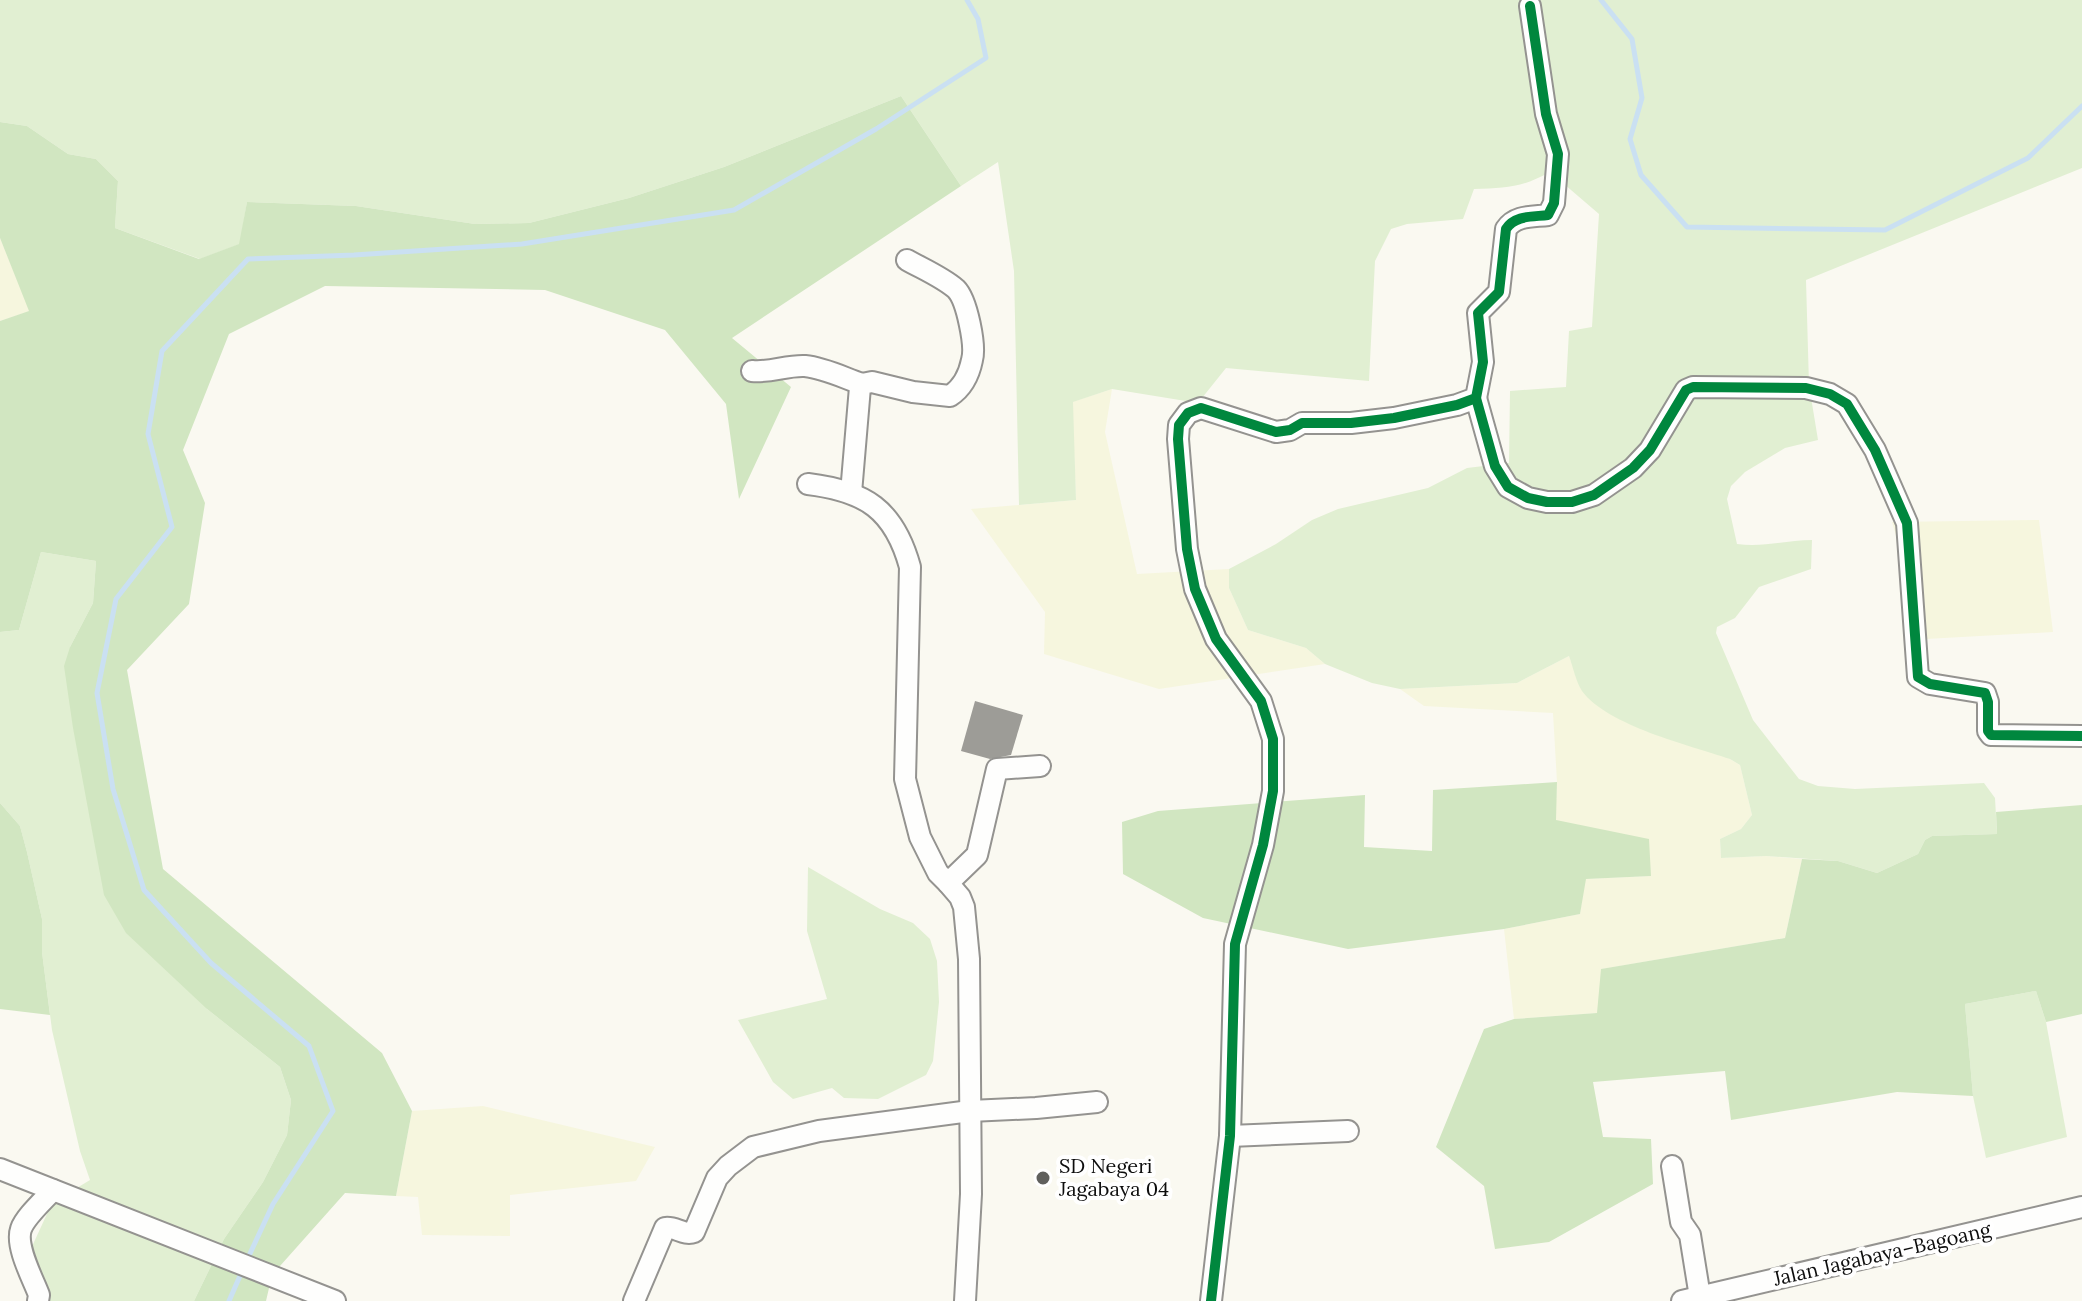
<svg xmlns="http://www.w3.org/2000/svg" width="2082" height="1301" font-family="Lora,serif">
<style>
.farmland{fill:#f6f6de}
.green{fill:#e1efd2}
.forest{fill:#d1e6c1}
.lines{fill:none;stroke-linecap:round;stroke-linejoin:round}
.stream{stroke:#cae0f2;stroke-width:5}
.building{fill:#9d9c97}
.minor-casing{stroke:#949390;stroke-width:24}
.minor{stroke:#fefefd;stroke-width:20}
.cycleway-casing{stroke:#fff;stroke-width:15}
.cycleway{stroke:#00873e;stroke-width:10}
.poi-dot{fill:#60605d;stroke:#fff;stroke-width:3}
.labels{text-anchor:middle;stroke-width:8;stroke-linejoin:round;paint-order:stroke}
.poi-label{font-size:20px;fill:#0d0d0d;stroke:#fff;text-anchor:start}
.street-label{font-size:20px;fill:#0d0d0d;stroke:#fff}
</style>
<rect width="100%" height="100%" fill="#faf9f1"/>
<g class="farmland">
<path d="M0,238L30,311L0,321Z"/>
<path d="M1112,389L1105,432L1137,574L1229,569V588L1248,630L1306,648L1325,664L1159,689L1044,654L1045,612L971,509L1076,500L1072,402Z"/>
<path d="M2039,520L2053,632L1908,640L1903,559L1892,522Z"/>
<path d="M1569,656L1582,690L1730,759L1740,765L1752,815L1741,829L1720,839L1721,858L1766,856L1802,859L1785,938L1602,969L1598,1013L1514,1019L1504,929L1580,914L1585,879L1651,876L1555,820L1557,782L1553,713L1424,706L1400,689L1517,683Z"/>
<path d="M483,1106L655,1147L636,1181L510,1195V1236L422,1235L418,1197L396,1196L412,1111Z"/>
</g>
<g class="green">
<path d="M0,0H2082V168L1806,280L1809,385L1818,440L1785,448L1745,472L1731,486L1727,499L1737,544C1762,548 1787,540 1812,540L1811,569L1759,587L1735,618L1717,627L1716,633L1753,720L1799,779L1818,786L1855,789L1984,783L1995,798L1997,834L1932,836L1925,840L1918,854L1877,873L1838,861L1766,856L1721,858L1720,839L1741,829L1752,815L1740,765L1730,759C1689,745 1608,726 1582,691C1576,682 1573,667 1569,656L1517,683L1400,689L1372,683L1325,664L1306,648L1248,630L1229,588V569L1276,544L1312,520L1338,509L1428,488L1467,468L1509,463L1510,391L1566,387L1569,331L1592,327L1599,214L1550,172C1521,188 1506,188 1474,189L1463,219L1407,224L1391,229L1375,261L1369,381L1226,368L1198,403L1112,389L1073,402L1076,500L1019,505L1014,271L998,162L961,186L901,96L724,167L629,198L529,223L475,224L356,206L247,202L240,244L200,259L115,228L118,181L96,159L68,154L27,126L0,122Z"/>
<path d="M41,552L96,561L93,603L70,647L207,1009L280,1067L291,1100L287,1135L263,1182L224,1239L194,1301H41L29,1253L52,1203L90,1180L80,1151L52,1030L42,952V919L27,852L20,826L0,803V632L19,630Z"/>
<path d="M808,867L880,909L913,923L930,939L937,961L939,1002L933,1061L926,1075L878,1099L844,1098L832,1088L793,1099L773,1082L738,1020L827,999L807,931Z"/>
<path d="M2036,991L2046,1022L2067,1137L1986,1158L1973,1096L1965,1004Z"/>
</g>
<g class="forest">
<path d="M901,96L961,186L732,338L791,387L739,499L726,404L665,330L545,290L325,286L229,334L183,450L205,503L189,604L127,670L163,869L382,1053L412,1111L396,1196L345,1193L272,1275L266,1301H194L224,1239L263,1182L287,1135L291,1100L280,1067L207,1009L126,933L104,895L73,728L64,666L70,647L93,603L96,561L41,552L19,630L0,632V321L29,311L0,238V122L27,126L68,154L96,159L118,181L115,228L199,259L239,244L247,202L356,206L475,224L529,223L629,198L724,167Z"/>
<path d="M1557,782L1556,820L1649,839L1651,876L1586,879L1580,914L1504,929L1348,949L1203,918L1123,874L1122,822L1158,811L1365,795L1364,847L1432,851L1433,790Z"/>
<path d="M0,803L20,826L27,852L42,919V952L50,1015L0,1009Z"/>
<path d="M2082,805V1014L2046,1022L2036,991L1965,1004L1973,1096L1897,1092L1731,1120L1725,1071L1593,1082L1603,1137L1651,1139L1653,1184L1549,1242L1495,1249L1484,1186L1436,1147L1484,1029L1514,1019L1597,1013L1601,969L1785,938L1802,859L1838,861L1877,873L1918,854L1925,840L1932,836L1997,834L1996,812Z"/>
</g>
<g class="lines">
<g class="stream">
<path d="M1601,0L1632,39L1642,98L1630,139L1641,175L1687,227L1885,230L2028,158L2082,106"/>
<path d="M247,1260L273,1204L333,1111L309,1046L211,963L144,890L113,789L97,693L116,599L172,527L148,434L162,351L248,259L354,255L522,244L734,210L876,129L986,58L978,19L967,0"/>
<path d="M229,1301L243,1269"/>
</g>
</g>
<path class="building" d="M975,701L1023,715L1011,755L990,759L961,751Z"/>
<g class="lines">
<g class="minor-casing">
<g id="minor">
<path d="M752,371C770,373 787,365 805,366C825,368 844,378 862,384"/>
<path d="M1476,398L1495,466L1508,487L1528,498L1547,502H1572L1594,495L1633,468L1650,450L1686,390L1693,387L1806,388L1830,394L1847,404L1875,450L1907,523L1918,677L1930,684L1985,693L1988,702V731L1991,735L2082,736"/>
<path d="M808,484C865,491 894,509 910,567L905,779L920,837L938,873L948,883"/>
<path d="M851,493L860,387L862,384L872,382L913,392L950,396C962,388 969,375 972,360C976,346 967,300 956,289C942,277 923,269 907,260"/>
<path d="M1230,1136L1348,1131"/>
<path d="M1672,1166L1681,1222L1690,1235L1700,1297"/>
<path d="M0,1169L335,1301"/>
<path d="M38,1301L39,1295C33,1279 15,1246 21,1229C25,1217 44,1200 53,1190"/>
<path d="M634,1301L665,1228C675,1226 684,1236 694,1232L717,1178L728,1166L753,1147L819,1131L970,1111L1036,1108L1097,1102"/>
<path d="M965,1301L971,1194L969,959L964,907L960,897L948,883L977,855L997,769L1040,766"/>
<path d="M1211,1301L1230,1136L1235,944L1263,845L1273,791V739L1261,701L1216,639L1195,589L1187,549L1178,439L1179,425L1188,413L1201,408L1276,432L1290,430L1302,423H1351L1394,418L1457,405L1476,398L1483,362L1478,313L1499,292L1506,229C1515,215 1533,217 1548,215L1554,203L1558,154L1546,114L1530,6"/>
<path d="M1682,1301L2082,1207"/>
</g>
</g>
<use href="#minor" class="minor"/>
<g class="cycleway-casing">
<g id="cycleway">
<path d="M1476,398L1495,466L1508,487L1528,498L1547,502H1572L1594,495L1633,468L1650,450L1686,390L1693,387L1806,388L1830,394L1847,404L1875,450L1907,523L1918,677L1930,684L1985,693L1988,702V731L1991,735L2082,736"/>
<path d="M1211,1301L1230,1136L1235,944L1263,845L1273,791V739L1261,701L1216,639L1195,589L1187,549L1178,439L1179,425L1188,413L1201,408L1276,432L1290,430L1302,423H1351L1394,418L1457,405L1476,398L1483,362L1478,313L1499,292L1506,229C1515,215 1533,217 1548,215L1554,203L1558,154L1546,114L1530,6"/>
</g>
</g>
<use href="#cycleway" class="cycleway"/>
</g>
<circle class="poi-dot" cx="1043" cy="1178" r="8"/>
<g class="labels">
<g class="poi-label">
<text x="1059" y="1173">SD Negeri<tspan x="1059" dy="23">Jagabaya 04</tspan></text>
</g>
<g class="street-label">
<text transform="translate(1882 1254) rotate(-13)" y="7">Jalan Jagabaya–Bagoang</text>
</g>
</g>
</svg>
